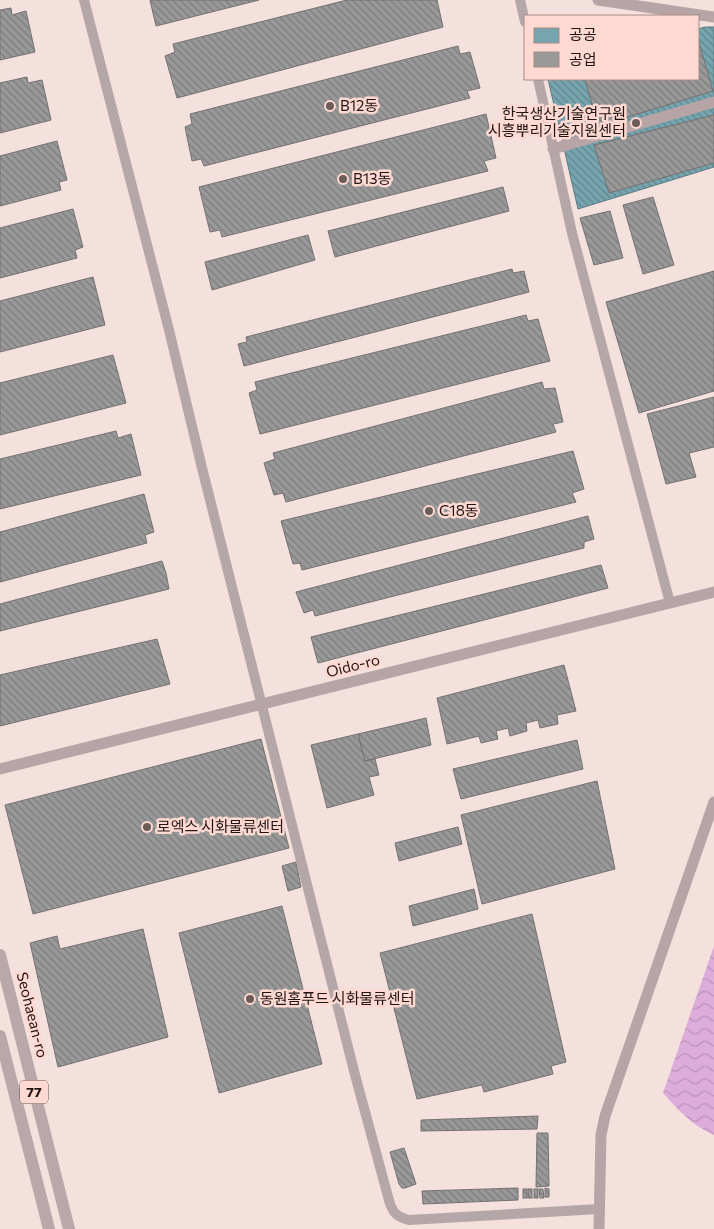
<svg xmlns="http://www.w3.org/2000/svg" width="714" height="1229" font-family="Commissioner,'Noto Sans KR',sans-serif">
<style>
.water{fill:url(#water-waves)}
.public{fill:url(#public-back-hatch);stroke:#5c7a80}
.industry{fill:url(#industry-back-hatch);stroke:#757171}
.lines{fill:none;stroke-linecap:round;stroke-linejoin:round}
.tertiary{stroke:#b5a6a8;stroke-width:10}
.secondary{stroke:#b6a4a6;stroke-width:11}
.primary{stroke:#b9a7a9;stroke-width:12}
.poi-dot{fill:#6b5c59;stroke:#fed9d2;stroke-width:2}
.labels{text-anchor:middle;stroke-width:5;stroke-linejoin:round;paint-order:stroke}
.shield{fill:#fed9d2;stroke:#63504c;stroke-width:1}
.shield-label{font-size:14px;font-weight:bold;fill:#211513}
.poi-label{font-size:15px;fill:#211513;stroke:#fed9d2;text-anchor:start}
.street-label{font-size:15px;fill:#211513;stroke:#fed9d2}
</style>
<defs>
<pattern id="water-waves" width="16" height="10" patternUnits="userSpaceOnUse" patternTransform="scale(1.25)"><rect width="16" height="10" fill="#dcacda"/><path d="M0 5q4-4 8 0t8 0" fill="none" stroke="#bc93ba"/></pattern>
<pattern id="public-back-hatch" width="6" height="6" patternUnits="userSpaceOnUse" patternTransform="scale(1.25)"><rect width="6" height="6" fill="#76a5af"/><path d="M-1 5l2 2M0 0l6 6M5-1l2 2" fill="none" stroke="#60858d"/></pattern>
<pattern id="industry-back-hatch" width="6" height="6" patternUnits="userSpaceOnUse" patternTransform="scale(1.25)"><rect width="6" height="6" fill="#999"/><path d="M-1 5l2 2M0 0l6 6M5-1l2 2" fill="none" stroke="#7c7c7c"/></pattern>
</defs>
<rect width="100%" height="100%" fill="#f4e0dc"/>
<path class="water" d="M714,946V1135C693,1126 678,1110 663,1093Z"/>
<path class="public" d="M705,27H714V167L578,209L548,79H698V29Z"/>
<g class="industry">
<path d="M150,0H259L156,26Z"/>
<path d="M347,0H437L443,27L177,98L165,56L175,52L173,44Z"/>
<path d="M11,8L12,15L26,11L35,52L0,60V10Z"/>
<path d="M698,39L713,91L598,126L585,79H698Z"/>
<path d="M458,46L460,54L470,52L480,88L467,91L470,98L204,166L201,159L192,161L185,127L192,124L190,114Z"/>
<path d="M27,77L28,83L42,80L51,120L0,133V83Z"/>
<path d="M486,114L496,158L484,161L488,171L222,237L220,230L210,232L199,187Z"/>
<path d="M714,115V163L609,193L594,145Z"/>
<path d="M57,141L67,180L59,182L61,190L0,206V156Z"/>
<path d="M503,187L509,211L335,257L328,231Z"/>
<path d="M653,197L674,265L643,274L623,205Z"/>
<path d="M73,209L83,247L75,250L77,258L0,278V228Z"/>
<path d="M610,211L623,258L594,265L580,218Z"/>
<path d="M308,235L315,260L212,290L205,262Z"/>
<path d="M512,269L513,273L524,271L529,292L244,366L238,344L247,342L246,337Z"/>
<path d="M714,271V391L639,413L606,302Z"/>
<path d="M93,277L105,325L0,352V301Z"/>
<path d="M526,315L528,321L538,319L550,361L260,434L249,393L257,390L255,382Z"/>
<path d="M113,355L126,403L0,435V383Z"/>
<path d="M542,382L544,389L555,388L563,422L553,424L556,432L286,502L283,493L274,495L264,463L275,459L273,453Z"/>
<path d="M714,397V447L689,453L696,477L666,484L647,414Z"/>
<path d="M116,431L118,438L131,434L141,475L0,509V459Z"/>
<path d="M573,451L584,489L572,493L576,502L302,570L300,563L293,564L281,521Z"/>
<path d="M144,494L154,532L145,535L147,543L0,582V532Z"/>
<path d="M588,516L594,539L584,542V548L315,616L313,610L304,613L296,592Z"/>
<path d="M162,561L166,573L169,589L0,631V604Z"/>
<path d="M601,565L608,588L318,663L311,637Z"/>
<path d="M157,639L170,684L0,726V675Z"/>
<path d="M564,665L576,711L557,715L558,724L540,728L538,720L526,723L527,731L510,736L508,728L496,731L498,739L481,743L479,736L447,744L437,698Z"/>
<path d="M426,718L431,745L365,761L358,734Z"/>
<path d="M358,734L365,761L375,759L379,775L369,777L374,795L327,808L311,745Z"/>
<path d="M261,739L289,848L33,914L5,805Z"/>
<path d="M577,740L583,769L461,799L453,769Z"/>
<path d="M597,781L615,869L482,904L461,815Z"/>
<path d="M458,827L462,844L399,861L395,843Z"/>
<path d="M296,862L301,887L288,891L282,866Z"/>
<path d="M474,889L478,909L413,926L409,906Z"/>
<path d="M282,906L322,1064L219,1093L179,933Z"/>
<path d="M532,914L566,1062L551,1066L553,1074L484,1092L482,1085L417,1099L380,953Z"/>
<path d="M143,929L168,1037L58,1067L30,943L57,936L60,949Z"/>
<path d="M538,1116L537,1129L421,1131V1120Z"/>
<path d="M537,1133H548L549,1186L536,1187Z"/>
<path d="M404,1148L416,1184L405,1188H402L399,1184L390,1152Z"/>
<path d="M518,1188V1200L423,1204L422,1191Z"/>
<path d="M545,1188L549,1189V1197H545Z"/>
<rect x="523" y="1189" width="4" height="9"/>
<rect x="528" y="1189" width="4" height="9"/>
<rect x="534" y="1189" width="4" height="9"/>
<path d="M539,1189H543L544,1198H540Z"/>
</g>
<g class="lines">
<g class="tertiary">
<path d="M84,0L169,330L202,468L354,1071L390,1204C394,1214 398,1217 409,1220L599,1209"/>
<path d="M520,0L525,22"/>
<path d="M538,79L572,233L670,603"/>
</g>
<g class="secondary">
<path d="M598,0L714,17"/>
<path d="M553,149L714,102"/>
<path d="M0,769L714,592"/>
<path d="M599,1229L601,1135L605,1116L714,802"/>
</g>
<g class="primary">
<path d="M0,955L69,1229"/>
<path d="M0,1036L49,1229"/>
</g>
</g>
<g class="poi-dot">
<circle cx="330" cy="106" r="5"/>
<circle cx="636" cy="123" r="5"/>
<circle cx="343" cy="179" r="5"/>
<circle cx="429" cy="511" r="5"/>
<circle cx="147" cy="827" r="5"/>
<circle cx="250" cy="999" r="5"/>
</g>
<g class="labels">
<rect class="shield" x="20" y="1080.5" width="28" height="23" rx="4"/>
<g class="shield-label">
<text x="34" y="1097">77</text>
</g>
<g class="poi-label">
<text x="340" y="111">B12동</text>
<text x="626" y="119" text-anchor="end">한국생산기술연구원<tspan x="626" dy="17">시흥뿌리기술지원센터</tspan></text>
<text x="353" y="184">B13동</text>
<text x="439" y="516">C18동</text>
<text x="157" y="832">로엑스 시화물류센터</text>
<text x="260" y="1004">동원홈푸드 시화물류센터</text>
</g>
<g class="street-label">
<text transform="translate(353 666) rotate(-14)" y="5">Oido-ro</text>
<text transform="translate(32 1015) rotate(76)" y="5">Seohaean-ro</text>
</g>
</g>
<rect x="524" y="15" width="175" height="65" fill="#fed9d2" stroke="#a68b86"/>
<rect x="534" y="28" width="25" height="15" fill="#76a5af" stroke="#a68b86"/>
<text x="569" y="40" font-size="15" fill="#211513">공공</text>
<rect x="534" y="52" width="25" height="15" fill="#999999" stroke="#a68b86"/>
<text x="569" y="65" font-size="15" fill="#211513">공업</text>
</svg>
